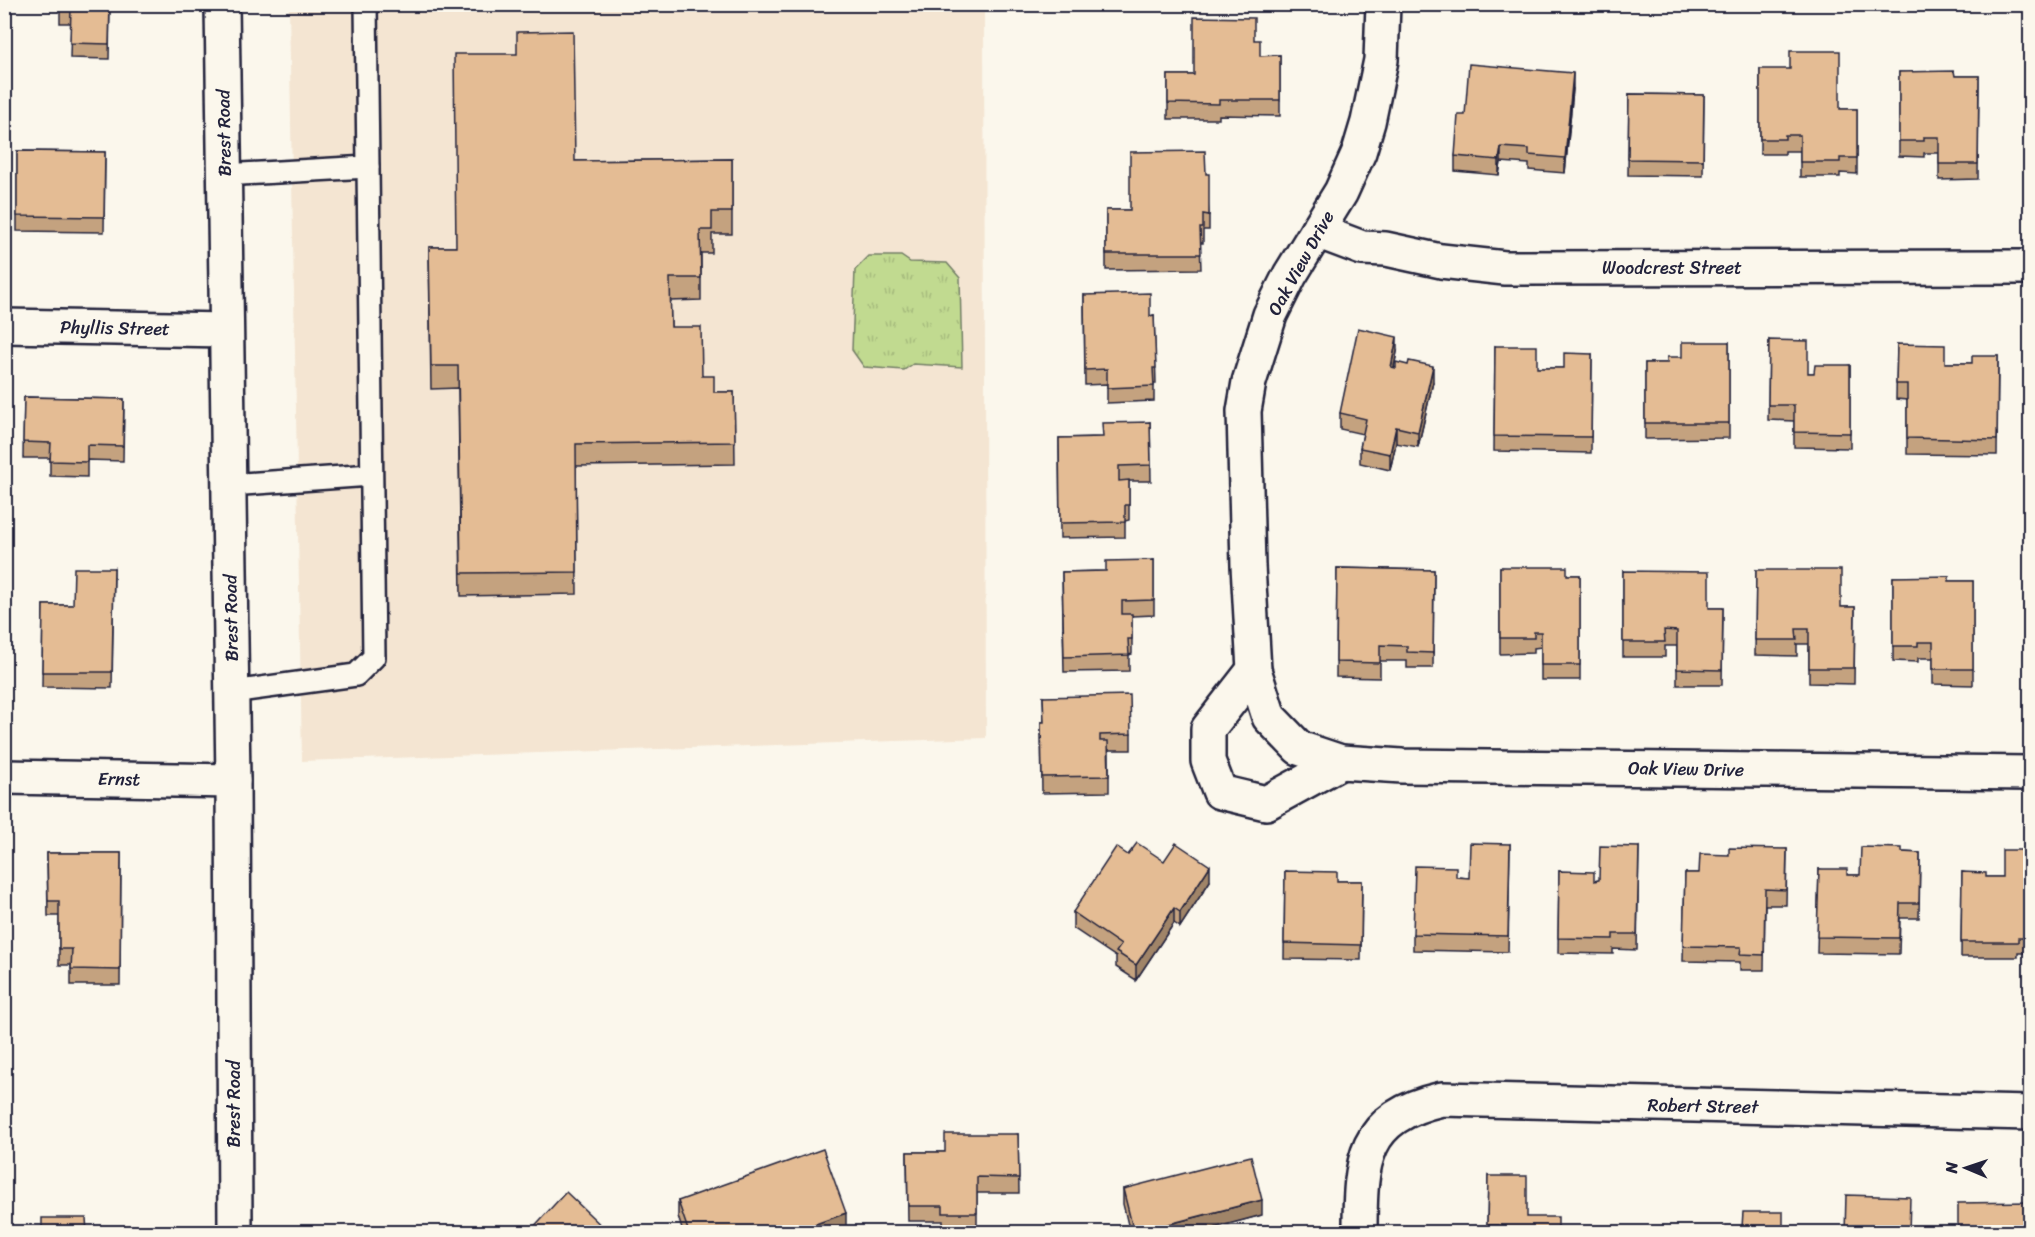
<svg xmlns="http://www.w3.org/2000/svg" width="2035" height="1237" font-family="Sriracha,sans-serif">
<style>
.built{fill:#f4e5d2}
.grass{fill:url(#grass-tufts);stroke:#727e66;stroke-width:1.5}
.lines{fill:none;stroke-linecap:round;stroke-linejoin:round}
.lane-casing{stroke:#22223b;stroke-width:26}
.street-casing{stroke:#22223b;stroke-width:38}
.lane{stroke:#fbf7ec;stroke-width:21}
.street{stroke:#fbf7ec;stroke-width:33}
.wall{fill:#c4a27f;stroke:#22223b;stroke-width:1.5}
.shaded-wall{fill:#a08468;stroke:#22223b;stroke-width:1.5}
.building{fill:#e4bc94;stroke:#22223b;stroke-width:1.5}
.labels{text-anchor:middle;stroke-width:4.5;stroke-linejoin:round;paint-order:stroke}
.street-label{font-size:18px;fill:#22223b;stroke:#fbf7ec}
</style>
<defs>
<pattern id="grass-tufts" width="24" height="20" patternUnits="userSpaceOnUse" patternTransform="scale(1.5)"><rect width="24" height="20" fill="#c1da90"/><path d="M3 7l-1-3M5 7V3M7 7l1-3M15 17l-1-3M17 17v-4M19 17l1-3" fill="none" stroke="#a6bb7d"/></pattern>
</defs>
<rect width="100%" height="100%" fill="#fbf7ec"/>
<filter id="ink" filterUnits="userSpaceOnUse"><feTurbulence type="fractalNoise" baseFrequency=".0167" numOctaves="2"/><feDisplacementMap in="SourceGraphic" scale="12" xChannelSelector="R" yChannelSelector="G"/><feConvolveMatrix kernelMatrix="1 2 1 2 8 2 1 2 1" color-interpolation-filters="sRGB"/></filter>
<g filter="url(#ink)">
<path class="built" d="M289,5H984L986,738L302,761Z"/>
<path class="grass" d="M869,256H901L910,262L947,263L960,278L962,367L913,364L904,370L864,367L852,350L855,270Z"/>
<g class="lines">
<g class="lane-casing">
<g id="lane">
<path d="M224,175L368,167"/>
<path d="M229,485L371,475"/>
<path d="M232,692L356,675L374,657L366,4"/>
</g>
</g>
<g class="street-casing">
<g id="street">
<path d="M222,4L233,781L235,1232"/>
<path d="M1383,4L1381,60L1368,122L1359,152L1341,192L1290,275L1270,315L1249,382L1244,411L1248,566L1254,670L1269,717L1299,748L1341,762L1402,766L2030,773"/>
<path d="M1317,231L1362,248L1386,249L1441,261L1505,268L2030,267"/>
<path d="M4,326L226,330"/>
<path d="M1254,670L1208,729V761L1220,792L1266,803L1341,762"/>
<path d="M4,777L233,781"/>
<path d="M1360,1232C1360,1161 1362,1117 1442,1099L2030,1113"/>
</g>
</g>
<use href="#lane" class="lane"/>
<use href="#street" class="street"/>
</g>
<g class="wall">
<path d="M60,4H110L109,59L70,58L71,23H60Z"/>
<path d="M1254,40L1260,56L1280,55V116L1219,115V119H1168V75H1194Z"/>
<path d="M1760,69L1840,109H1857V174L1840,173V177H1800V151H1785V154H1760Z"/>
<path d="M1899,72L1955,76H1979L1978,179L1939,180V153H1924V157L1899,156Z"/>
<path d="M1573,89L1565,173L1529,170V164L1501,162L1499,175L1455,171V156L1465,115Z"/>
<path d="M1629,94L1704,95L1703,176L1628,175Z"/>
<path d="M17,151L105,152L104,232L17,231Z"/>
<path d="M732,159V234H712V253H701V300L670,301L671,327L702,376L714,392H734L735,464L576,466L577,594L461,596L458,388L431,389L429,247H456L575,161Z"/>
<path d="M1206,174L1209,215V230H1203V243H1200L1201,269L1106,270V210H1130Z"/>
<path d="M1084,295L1150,316L1154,315L1156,384H1154V401L1107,403V384L1085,385Z"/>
<path d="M1769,340L1808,373H1814L1850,365V448L1794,447V421L1768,420Z"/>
<path d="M1729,342V438L1645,439V363H1667Z"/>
<path d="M1897,344L1945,363H1972L1998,356L1997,455L1907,454V400L1896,399Z"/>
<path d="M1495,346L1537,368H1564L1592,354L1591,453L1494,451Z"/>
<path d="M1397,352L1394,367L1433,382L1418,447L1396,443L1390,470L1360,463V448L1363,434L1340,429V413Z"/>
<path d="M24,397L124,399L123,461L87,460V477L50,476V458H23Z"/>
<path d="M1150,422L1151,481H1129V520L1125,521V537L1060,538L1059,438L1103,437Z"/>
<path d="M1154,560V615L1132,616V654L1129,655V671L1064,672L1062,572L1106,571Z"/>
<path d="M1500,567L1567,575H1580V680H1541V647L1534,648V653L1500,654Z"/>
<path d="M114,568L112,688L42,687L43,605H73Z"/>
<path d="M1337,568L1434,570L1433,668H1407V661H1380V678L1336,677Z"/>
<path d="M1756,570L1841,607H1855L1854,684L1809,683V644H1797V656L1755,655Z"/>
<path d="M1623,571L1709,608H1723L1722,685H1677V646H1665V657H1623Z"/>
<path d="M1893,577L1949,581H1973V685L1933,684V658H1918V662L1893,661Z"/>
<path d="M1043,697L1131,734V750H1109V792L1042,793L1041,722H1044Z"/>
<path d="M1510,844L1508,952L1413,950V934L1456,877L1469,878Z"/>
<path d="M1639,847L1637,950L1613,949V954L1558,953L1559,871L1594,881L1599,880Z"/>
<path d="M1787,849L1786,905H1765L1764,970H1740V962L1683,961L1685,873H1699L1729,855Z"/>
<path d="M2031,850V953H2018V957H1961L1962,872L1986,877H2002Z"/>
<path d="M1902,852L1920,853L1919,918H1900L1899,954L1817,953L1819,869L1847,875H1860Z"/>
<path d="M47,853H121L120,985H71V965H59V916H48Z"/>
<path d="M1128,855L1164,861L1210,881L1180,927L1174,923L1136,980L1116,967V957L1073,928V912Z"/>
<path d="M1285,871L1337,881H1362L1361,960L1284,959Z"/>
<path d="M1018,1134L1019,1193H977V1228H943V1221H908L907,1152H945Z"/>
<path d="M1488,1176L1527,1217L1558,1233H1487Z"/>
<path d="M1123,1189L1262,1215L1195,1233H1130L1123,1204Z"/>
<path d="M678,1201L846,1228L834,1233H683L678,1216Z"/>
</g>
<g class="shaded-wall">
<path d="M1573,73V89L1565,173V158Z"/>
<path d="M1501,147V162L1499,175V160Z"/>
<path d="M1397,337V352L1391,382V367Z"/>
<path d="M1433,366V382L1418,447V432Z"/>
<path d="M1396,427V443L1390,470V454Z"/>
<path d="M1210,866V881L1180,927V912Z"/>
<path d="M1174,908V923L1136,980V965Z"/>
<path d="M1262,1200V1215L1195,1233H1135Z"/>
<path d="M846,1213V1228L834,1233H791Z"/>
</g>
<g class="building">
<path d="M60,4H110L109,44L70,43L71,7H60Z"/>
<path d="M1194,17L1254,18V40H1260V56L1280,55V100H1219V104L1168,103V75H1194Z"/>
<path d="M573,31L575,161L732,159V212H712V230H700L701,278H670L671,327H701L702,376H714V392H734L735,442L576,444L577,572L461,573L458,366H431L429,247H456L454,54H517V32Z"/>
<path d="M1790,51H1840V109H1857V158H1840V162H1800V135H1785V139H1760V69H1790Z"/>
<path d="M1469,64L1573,73L1565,158L1529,155V149L1501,147L1499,160L1455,156L1458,115H1465Z"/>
<path d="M1954,71L1955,76H1979L1978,164H1939V137H1924V141H1899V72Z"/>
<path d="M1629,94L1704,95L1703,160L1628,159Z"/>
<path d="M17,151L105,152L104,217L17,216Z"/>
<path d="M1205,151L1206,174H1209V215L1203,214V228H1200L1201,254H1106V210H1130V152Z"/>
<path d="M1150,293V316L1154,315L1156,368H1153L1154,386L1107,388V369L1085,370L1084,295Z"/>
<path d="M1358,328L1397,337L1391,367L1396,368V362L1408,365L1409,361L1433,366L1418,432L1396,427L1390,454L1360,448L1366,419L1340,413Z"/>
<path d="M1769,340L1808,341V373H1814L1815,365H1850V433L1794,432V405H1768Z"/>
<path d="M1682,342H1729V423H1645V363H1667V357H1682Z"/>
<path d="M1897,344L1945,345V363H1972V356H1998L1997,440L1907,438V384H1896Z"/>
<path d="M1495,346H1537V368H1564V353L1592,354L1591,437L1494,436Z"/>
<path d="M24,397L124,399L123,446L87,445V462L50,461L51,443L23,442Z"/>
<path d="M1150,422L1151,465L1119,466V481L1129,480V505H1125V522L1060,523L1059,438L1103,437L1102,423Z"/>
<path d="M1154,560V600L1122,601V614H1132V639H1128L1129,655L1064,657L1062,572L1106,571V561Z"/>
<path d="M1500,567H1567V575H1580V665H1541V632H1534V638H1500Z"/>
<path d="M74,568H114L112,672H42L43,605H73Z"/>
<path d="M1337,568L1434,570L1433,653L1407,652V646L1380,645V663L1336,662Z"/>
<path d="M1756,570H1841V607H1855L1854,668H1809V629H1796L1797,640H1755Z"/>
<path d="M1623,571L1709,572V608H1723L1722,670L1677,669V631L1664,630L1665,642H1623Z"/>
<path d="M1949,576V581H1973V669H1933V642H1918V646H1893V577Z"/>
<path d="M1130,695L1131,734L1100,735V741H1108L1109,776L1042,777L1041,722H1044L1043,697Z"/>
<path d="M1137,843L1164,861L1176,843L1210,866L1180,912L1174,908L1136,965L1116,952L1121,945L1073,912L1116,847L1128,855Z"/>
<path d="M1470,843L1510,844L1508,936L1413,934L1415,866L1456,867V877L1469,878Z"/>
<path d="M1600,846L1639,847L1637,934H1613V939L1558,938L1559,871L1594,872V881L1599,880Z"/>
<path d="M1861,847L1902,848V852L1920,853L1919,903H1900L1899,938L1817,937L1819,869H1847V875H1860Z"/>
<path d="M1729,848L1787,849L1786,890L1765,889L1764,955L1740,954L1741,947L1683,946L1685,873H1699L1700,854L1729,855Z"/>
<path d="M2002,850H2031V938H2018V942H1961L1962,872L1986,873V877H2002Z"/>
<path d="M47,853H121L120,970L71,969L72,949H59V901H48Z"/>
<path d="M1285,871L1337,872V881H1362L1361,945L1284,943Z"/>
<path d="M945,1134H1018L1019,1178L977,1177V1213H943V1206H908L907,1152H945Z"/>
<path d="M823,1149L846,1213L791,1233H689L678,1201Z"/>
<path d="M1251,1156L1262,1200L1134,1233L1123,1189Z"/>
<path d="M1488,1176H1527V1217H1558V1233H1498V1225H1487Z"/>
<path d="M566,1192L609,1233H528Z"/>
<path d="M1846,1195L1910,1197L1909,1233H1845Z"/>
<path d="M2031,1202V1233H1958V1203Z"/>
<path d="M1743,1212H1783V1233H1724V1227H1742Z"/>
<path d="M42,1218H86L87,1232L120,1231V1233H42Z"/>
</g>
</g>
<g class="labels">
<g class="street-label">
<text transform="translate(224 133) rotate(-91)" y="6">Brest Road</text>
<text transform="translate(1301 263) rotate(-61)" y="6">Oak View Drive</text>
<text x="1672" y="274">Woodcrest Street</text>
<text transform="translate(115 328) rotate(1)" y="6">Phyllis Street</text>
<text transform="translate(231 618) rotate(-91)" y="6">Brest Road</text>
<text transform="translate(1686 769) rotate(1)" y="6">Oak View Drive</text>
<text transform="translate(119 779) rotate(1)" y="6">Ernst</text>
<text transform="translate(234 1104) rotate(-90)" y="6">Brest Road</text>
<text transform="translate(1703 1106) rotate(1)" y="6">Robert Street</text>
</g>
</g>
<rect width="2035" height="1237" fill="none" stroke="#fbf7ec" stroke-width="24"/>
<rect x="12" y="12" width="2011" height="1213" fill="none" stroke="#22223b" stroke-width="2" filter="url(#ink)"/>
<g transform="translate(1966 1168) rotate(272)" stroke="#fbf7ec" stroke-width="4.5" paint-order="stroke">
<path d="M0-4.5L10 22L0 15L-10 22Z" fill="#22223b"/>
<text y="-9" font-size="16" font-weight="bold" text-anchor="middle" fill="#22223b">N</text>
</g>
</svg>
